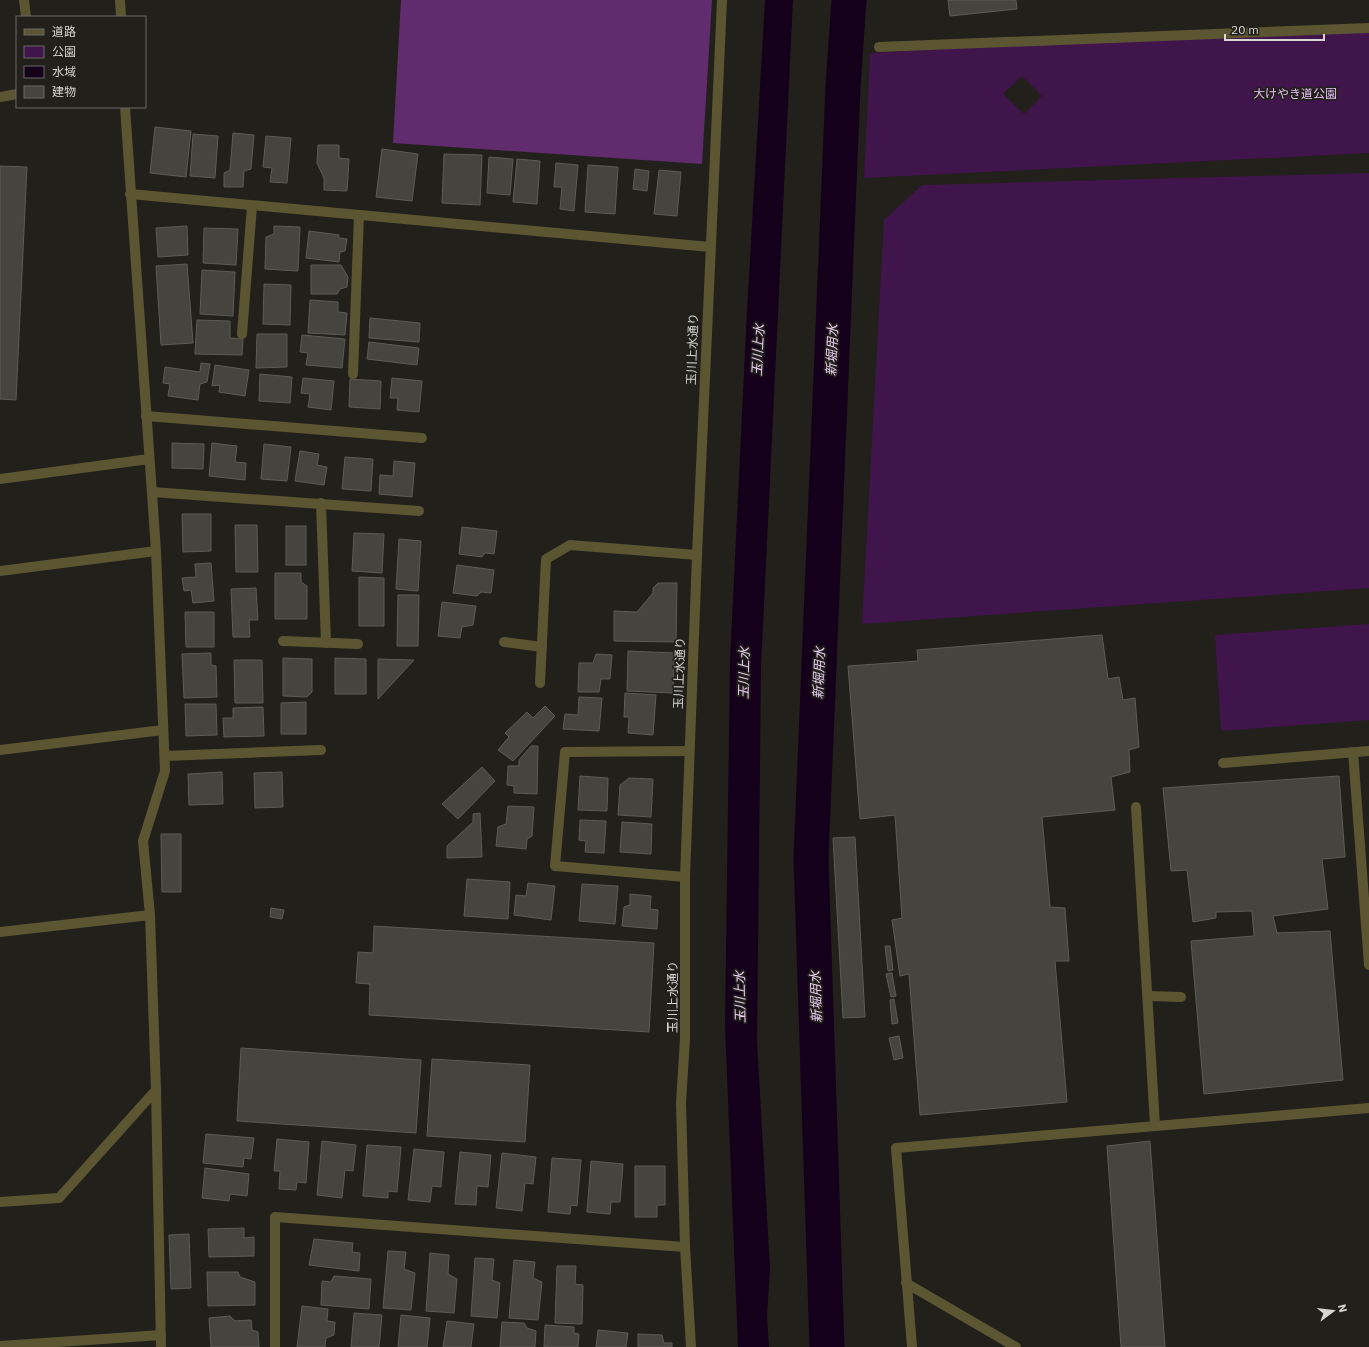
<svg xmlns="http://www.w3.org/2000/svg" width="1369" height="1347" font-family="'IBM Plex Sans','Noto Sans JP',sans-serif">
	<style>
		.green { fill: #40154b; fill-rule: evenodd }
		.forest { fill: #602c6d }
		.water { fill: #15001b }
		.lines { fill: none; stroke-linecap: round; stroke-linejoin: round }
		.canal { stroke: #15001b; stroke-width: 35 }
		.building { fill: #45443f; stroke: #5c5b55 }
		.lane { stroke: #5b5532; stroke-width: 10 }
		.street { stroke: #5b5532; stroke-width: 10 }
		.labels { text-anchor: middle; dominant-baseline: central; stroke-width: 3.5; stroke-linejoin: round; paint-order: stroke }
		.park-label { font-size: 12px; fill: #ebbef6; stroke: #21201b }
		.street-label { font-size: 12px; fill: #d7d6d3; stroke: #21201b }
		.water-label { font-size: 13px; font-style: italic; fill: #eccef3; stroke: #21201b }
	</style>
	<rect width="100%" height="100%" fill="#21201b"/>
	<g class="green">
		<path d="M1369,26V153L864,178L870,53ZM1022,76L1042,96L1024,114L1003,94Z"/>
		<polygon points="1369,173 1369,588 862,624 884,220 922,185"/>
		<polygon points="1369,624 1369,720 1221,731 1215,635"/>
	</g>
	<polygon class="forest" points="401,0 712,0 702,164 393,143"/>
	<polygon class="water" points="765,0 793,0 761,667 757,1041 770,1269 767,1316 769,1347 738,1347 725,1025 730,661 747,311"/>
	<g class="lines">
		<polyline class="canal" points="827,1347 811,858 843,87 849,0"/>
	</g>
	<g class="building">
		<polygon points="948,0 1016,0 1017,9 950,16"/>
		<polygon points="155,127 191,131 186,177 150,173"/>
		<polygon points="233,133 254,135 251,169 244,171 243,187 224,187 224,173 230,170"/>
		<polygon points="193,134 218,136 215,178 190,176"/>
		<polygon points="266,136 291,138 287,183 270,182 272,168 263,167"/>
		<polygon points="318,145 339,145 339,158 349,159 347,191 324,190 324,178 317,163"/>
		<polygon points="382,149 418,154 412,201 376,197"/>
		<polygon points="444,154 482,155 480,205 442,203"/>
		<polygon points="489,157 513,159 510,195 487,193"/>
		<polygon points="517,159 540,161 537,204 513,202"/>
		<polygon points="556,163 578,165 574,211 560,209 562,187 554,187"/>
		<polygon points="588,165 618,167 615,214 585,212"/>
		<polygon points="0,166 27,167 16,400 0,399"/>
		<polygon points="635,169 649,171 647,191 633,189"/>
		<polygon points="659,170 681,172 677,216 654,214"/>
		<polygon points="187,226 188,255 158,257 156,228"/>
		<polygon points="274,226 300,227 298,271 265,269 266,237 274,234"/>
		<polygon points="204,228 238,229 236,265 203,263"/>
		<polygon points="309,231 339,235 339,238 347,239 345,251 340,252 339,262 306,258"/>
		<polygon points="187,264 193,343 161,345 156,266"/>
		<polygon points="311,265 341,265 348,277 347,287 340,289 337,294 311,294"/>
		<polygon points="202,270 235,272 233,316 200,314"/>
		<polygon points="264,284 291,285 290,325 263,324"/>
		<polygon points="310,300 338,302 338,312 347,313 345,335 308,333"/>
		<polygon points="370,318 420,323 419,342 369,338"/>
		<polygon points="197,320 230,321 230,338 243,339 242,355 195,354"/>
		<polygon points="257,334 287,334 287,367 256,368"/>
		<polygon points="302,335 345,339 342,368 306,365 308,353 300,352"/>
		<polygon points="369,342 419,348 417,365 367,359"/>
		<polygon points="201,363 210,364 207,382 200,384 198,400 168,396 170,384 163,383 165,367 200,372"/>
		<polygon points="215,365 249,370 245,396 219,392 220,385 212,386"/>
		<polygon points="260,374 292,377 290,403 259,401"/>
		<polygon points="303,378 334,381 331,410 308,407 310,394 301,393"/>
		<polygon points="392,378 422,381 419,412 397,410 398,398 390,398"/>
		<polygon points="350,379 381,381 380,409 349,407"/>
		<polygon points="172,443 204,444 203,469 172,468"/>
		<polygon points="212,443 237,446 235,462 246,463 245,480 209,476"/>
		<polygon points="264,444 291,447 287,481 261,479"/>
		<polygon points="300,451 319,454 317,465 327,467 324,485 295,481"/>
		<polygon points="345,457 373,459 371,491 342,489"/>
		<polygon points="394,461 415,463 412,497 379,494 380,475 393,476"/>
		<polygon points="182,514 211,514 211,551 183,552"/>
		<polygon points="235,525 257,525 258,572 236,572"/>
		<rect x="286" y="526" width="20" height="39"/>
		<polygon points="462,527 497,531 494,554 485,553 482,557 459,554"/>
		<polygon points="354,533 384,534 382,573 352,571"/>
		<polygon points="399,539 421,541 418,591 396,589"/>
		<polygon points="211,563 214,601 193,603 191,590 184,591 182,578 196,577 195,564"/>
		<polygon points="457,565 494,570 491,593 481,592 477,596 453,593"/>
		<polygon points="275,573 301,573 301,582 307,586 307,619 275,619"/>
		<polygon points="359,577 384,578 384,626 359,626"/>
		<polygon points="658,583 677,583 676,642 614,641 614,611 637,612 653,593 653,588"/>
		<polygon points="256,588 258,620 249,620 250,637 233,637 231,589"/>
		<polygon points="398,595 419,595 418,646 397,646"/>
		<polygon points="442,602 476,606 473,625 462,627 460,638 438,636"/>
		<polygon points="185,612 214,612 214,647 186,647"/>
		<polygon points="1102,635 1108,679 1119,677 1123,700 1135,698 1139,747 1129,750 1130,772 1111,777 1115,810 1042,817 1050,907 1065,908 1069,961 1055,961 1067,1102 920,1115 909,974 900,976 892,920 902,918 895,815 860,819 848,666 918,661 917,650"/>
		<polygon points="628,651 674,653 673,693 627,691"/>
		<polygon points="211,653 211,665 216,666 217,697 184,698 182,654"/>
		<polygon points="596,654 612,655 610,679 601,679 599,692 578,692 579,663 593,663"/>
		<polygon points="283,658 312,659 312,692 307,697 283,696"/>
		<polygon points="335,658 366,659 366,694 335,694"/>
		<polygon points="378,659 414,660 378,699"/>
		<polygon points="234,660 262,660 263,703 235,703"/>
		<polygon points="625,693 656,695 653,735 628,733 629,717 624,717"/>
		<polygon points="579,697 602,698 599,731 563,729 565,714 578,715"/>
		<polygon points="306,702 306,734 281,734 281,703"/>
		<polygon points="185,704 216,704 217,735 186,736"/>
		<polygon points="545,706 555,716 513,761 498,750 509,737 505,733 527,712 533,718"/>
		<polygon points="263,707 264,736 224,737 223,718 233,718 233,708"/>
		<polygon points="531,746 538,746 537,794 514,793 514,786 507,785 508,766 519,766 519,760"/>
		<polygon points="482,767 495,781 458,819 442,804"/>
		<polygon points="222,772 223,804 189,805 188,774"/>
		<polygon points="282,772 283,807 255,808 254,773"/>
		<polygon points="580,776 608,778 607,811 578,810"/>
		<polygon points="1339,776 1345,857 1322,859 1328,909 1273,916 1277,933 1330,931 1343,1080 1204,1094 1191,941 1254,936 1252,911 1216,912 1216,918 1193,922 1187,870 1171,871 1163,788"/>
		<polygon points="629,778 653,779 651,817 618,815 620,785"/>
		<polygon points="508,806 534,807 532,836 527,839 526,849 496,846 498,827 506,824"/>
		<polygon points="480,813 482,857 447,858 447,846 473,822 473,814"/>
		<polygon points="580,820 606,821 604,853 585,852 586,841 579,840"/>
		<polygon points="622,822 652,824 651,854 620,852"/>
		<polygon points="161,834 181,834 181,892 162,892"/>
		<polygon points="855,837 865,1017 843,1018 833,838"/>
		<polygon points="467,879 510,882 508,919 464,916"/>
		<polygon points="528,883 555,886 551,920 514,915 516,895 526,896"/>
		<polygon points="582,884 618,886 615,924 579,921"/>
		<polygon points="630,894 651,896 650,909 658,910 657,929 622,926 624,907 630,905"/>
		<polygon points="271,908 284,910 282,919 270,917"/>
		<polygon points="374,926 654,943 649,1032 369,1015 370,984 356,983 358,952 373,953"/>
		<polygon points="885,946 890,946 893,970 888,971"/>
		<polygon points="892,973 896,996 891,997 886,974"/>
		<polygon points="894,999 898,1023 892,1024 890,1000"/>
		<polygon points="899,1036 903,1058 894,1060 889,1038"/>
		<polygon points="241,1048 421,1060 416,1133 237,1121"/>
		<polygon points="432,1059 530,1065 525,1142 427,1136"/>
		<polygon points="206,1134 254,1138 251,1159 244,1158 243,1167 203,1163"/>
		<polygon points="277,1139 309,1142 306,1183 297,1182 296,1190 279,1189 280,1171 274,1171"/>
		<polygon points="322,1141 356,1145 353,1171 345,1170 342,1198 317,1195"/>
		<polygon points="1150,1141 1165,1347 1121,1347 1107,1146"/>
		<polygon points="367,1145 401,1147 397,1192 388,1191 388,1198 363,1196"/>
		<polygon points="414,1149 444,1152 441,1187 432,1186 430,1202 408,1200"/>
		<polygon points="460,1152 491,1155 488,1187 477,1186 476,1205 455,1204"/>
		<polygon points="502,1153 536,1157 533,1184 525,1183 522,1211 496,1208"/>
		<polygon points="552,1158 581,1160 577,1206 571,1205 570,1214 548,1212"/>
		<polygon points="591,1161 623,1164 620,1202 611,1202 610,1214 587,1212"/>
		<polygon points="635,1166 665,1166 665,1205 657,1205 657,1217 635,1217"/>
		<polygon points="205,1168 249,1174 247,1196 230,1194 229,1201 202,1198"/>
		<polygon points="244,1228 244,1238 254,1237 254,1256 209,1257 208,1229"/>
		<polygon points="189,1234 191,1288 171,1289 169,1235"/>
		<polygon points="314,1239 353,1243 352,1252 360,1253 359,1271 309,1265"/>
		<polygon points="388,1251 406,1252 404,1269 415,1273 411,1310 383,1308"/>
		<polygon points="430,1253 449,1255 448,1274 457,1279 454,1313 426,1311"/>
		<polygon points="475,1258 494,1259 492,1280 500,1283 497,1318 471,1316"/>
		<polygon points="514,1260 535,1262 533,1278 542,1282 538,1320 509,1318"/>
		<polygon points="557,1266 576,1266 575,1284 583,1285 582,1324 555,1323"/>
		<polygon points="207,1272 238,1272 240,1277 255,1282 255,1305 208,1306"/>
		<polygon points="334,1276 371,1279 369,1309 321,1305 322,1281 331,1282"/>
		<polygon points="302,1306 328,1309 327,1321 335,1322 334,1335 326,1338 325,1347 297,1347"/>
		<polygon points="354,1313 382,1315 379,1347 351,1347"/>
		<polygon points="401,1315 430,1318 427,1347 398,1347"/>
		<polygon points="230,1316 235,1321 251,1320 252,1330 258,1332 259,1347 211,1347 209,1318"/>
		<polygon points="447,1321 474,1324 471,1347 443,1347"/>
		<polygon points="502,1322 524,1323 527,1328 536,1331 535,1347 500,1347"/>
		<polygon points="545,1325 574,1327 574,1333 579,1334 578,1347 544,1347"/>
		<polygon points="598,1330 628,1333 626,1347 596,1347"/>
		<polygon points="638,1334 662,1335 664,1343 672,1343 672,1347 638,1347"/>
	</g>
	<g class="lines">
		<g class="lane">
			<polyline points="24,0 26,17"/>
			<polyline points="0,97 17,94"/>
			<polyline points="242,334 252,206"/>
			<polyline points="353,374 359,215"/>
			<polyline points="146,416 422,438"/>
			<polyline points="152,492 419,511"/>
			<polyline points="321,503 326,643"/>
			<polyline points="283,641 358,644"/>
			<polyline points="504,642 542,647"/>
			<polyline points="540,683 546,559 570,545 697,555"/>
			<polyline points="1353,752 1369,965"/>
			<polyline points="165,756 321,750"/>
			<polyline points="1223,763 1369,751"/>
			<polyline points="1136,807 1155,1126"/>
			<polyline points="685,877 555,866 565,752 688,751"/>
			<polyline points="1148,996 1181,997"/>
			<polyline points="0,1202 59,1198 156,1090"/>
			<polyline points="906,1283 1016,1347"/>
			<polyline points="912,1347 896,1148 1369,1108"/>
		</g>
		<g class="street">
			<polyline points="120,0 121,17"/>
			<polyline points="879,47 1369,28"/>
			<polyline points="125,107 156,551 165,771 143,841 150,915 156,1090 161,1347"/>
			<polyline points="130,194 710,247"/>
			<polyline points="0,479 149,459"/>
			<polyline points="0,571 156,551"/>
			<polyline points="0,750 163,730"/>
			<polyline points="0,932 150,915"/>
			<polyline points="0,1346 161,1335"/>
			<polyline points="275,1347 275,1217 685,1247"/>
			<polyline points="691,1347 685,1247 681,1103 685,1038 685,877 697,555 722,0"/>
		</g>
	</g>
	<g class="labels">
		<g class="park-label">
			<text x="1295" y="93">大けやき道公園</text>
		</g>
		<g class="street-label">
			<text transform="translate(692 349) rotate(-88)">玉川上水通り</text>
			<text transform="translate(679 673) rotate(-88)">玉川上水通り</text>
			<text transform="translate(672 997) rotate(-90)">玉川上水通り</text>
		</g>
		<g class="water-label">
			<text transform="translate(758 350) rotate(-87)">玉川上水</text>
			<text transform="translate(832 350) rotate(-88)">新堀用水</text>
			<text transform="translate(744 673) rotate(-89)">玉川上水</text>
			<text transform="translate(819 673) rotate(-88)">新堀用水</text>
			<text transform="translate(740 997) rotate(-91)">玉川上水</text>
			<text transform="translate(816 997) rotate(-92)">新堀用水</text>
		</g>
	</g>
	<rect x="16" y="16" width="130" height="92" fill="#21201b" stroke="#6a6965"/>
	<rect x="24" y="29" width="20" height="6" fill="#5b5532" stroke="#6a6965"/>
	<text x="52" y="36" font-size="12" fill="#d7d6d3">道路</text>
	<rect x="24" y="46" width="20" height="12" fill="#40154b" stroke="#6a6965"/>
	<text x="52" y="56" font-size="12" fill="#d7d6d3">公園</text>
	<rect x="24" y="66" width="20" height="12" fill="#15001b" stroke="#6a6965"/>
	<text x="52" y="76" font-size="12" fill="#d7d6d3">水域</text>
	<rect x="24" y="86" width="20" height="12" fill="#45443f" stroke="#6a6965"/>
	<text x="52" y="96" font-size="12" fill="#d7d6d3">建物</text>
	<g transform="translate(1333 1311) rotate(75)" stroke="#21201b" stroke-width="3" paint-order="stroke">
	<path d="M0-3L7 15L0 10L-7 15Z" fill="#d7d6d3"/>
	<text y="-6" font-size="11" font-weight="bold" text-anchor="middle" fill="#d7d6d3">N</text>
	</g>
	<path d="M1225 34v6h99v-6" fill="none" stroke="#d7d6d3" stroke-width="2"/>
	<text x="1231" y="34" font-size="12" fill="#d7d6d3" stroke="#21201b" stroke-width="3" paint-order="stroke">20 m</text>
</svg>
